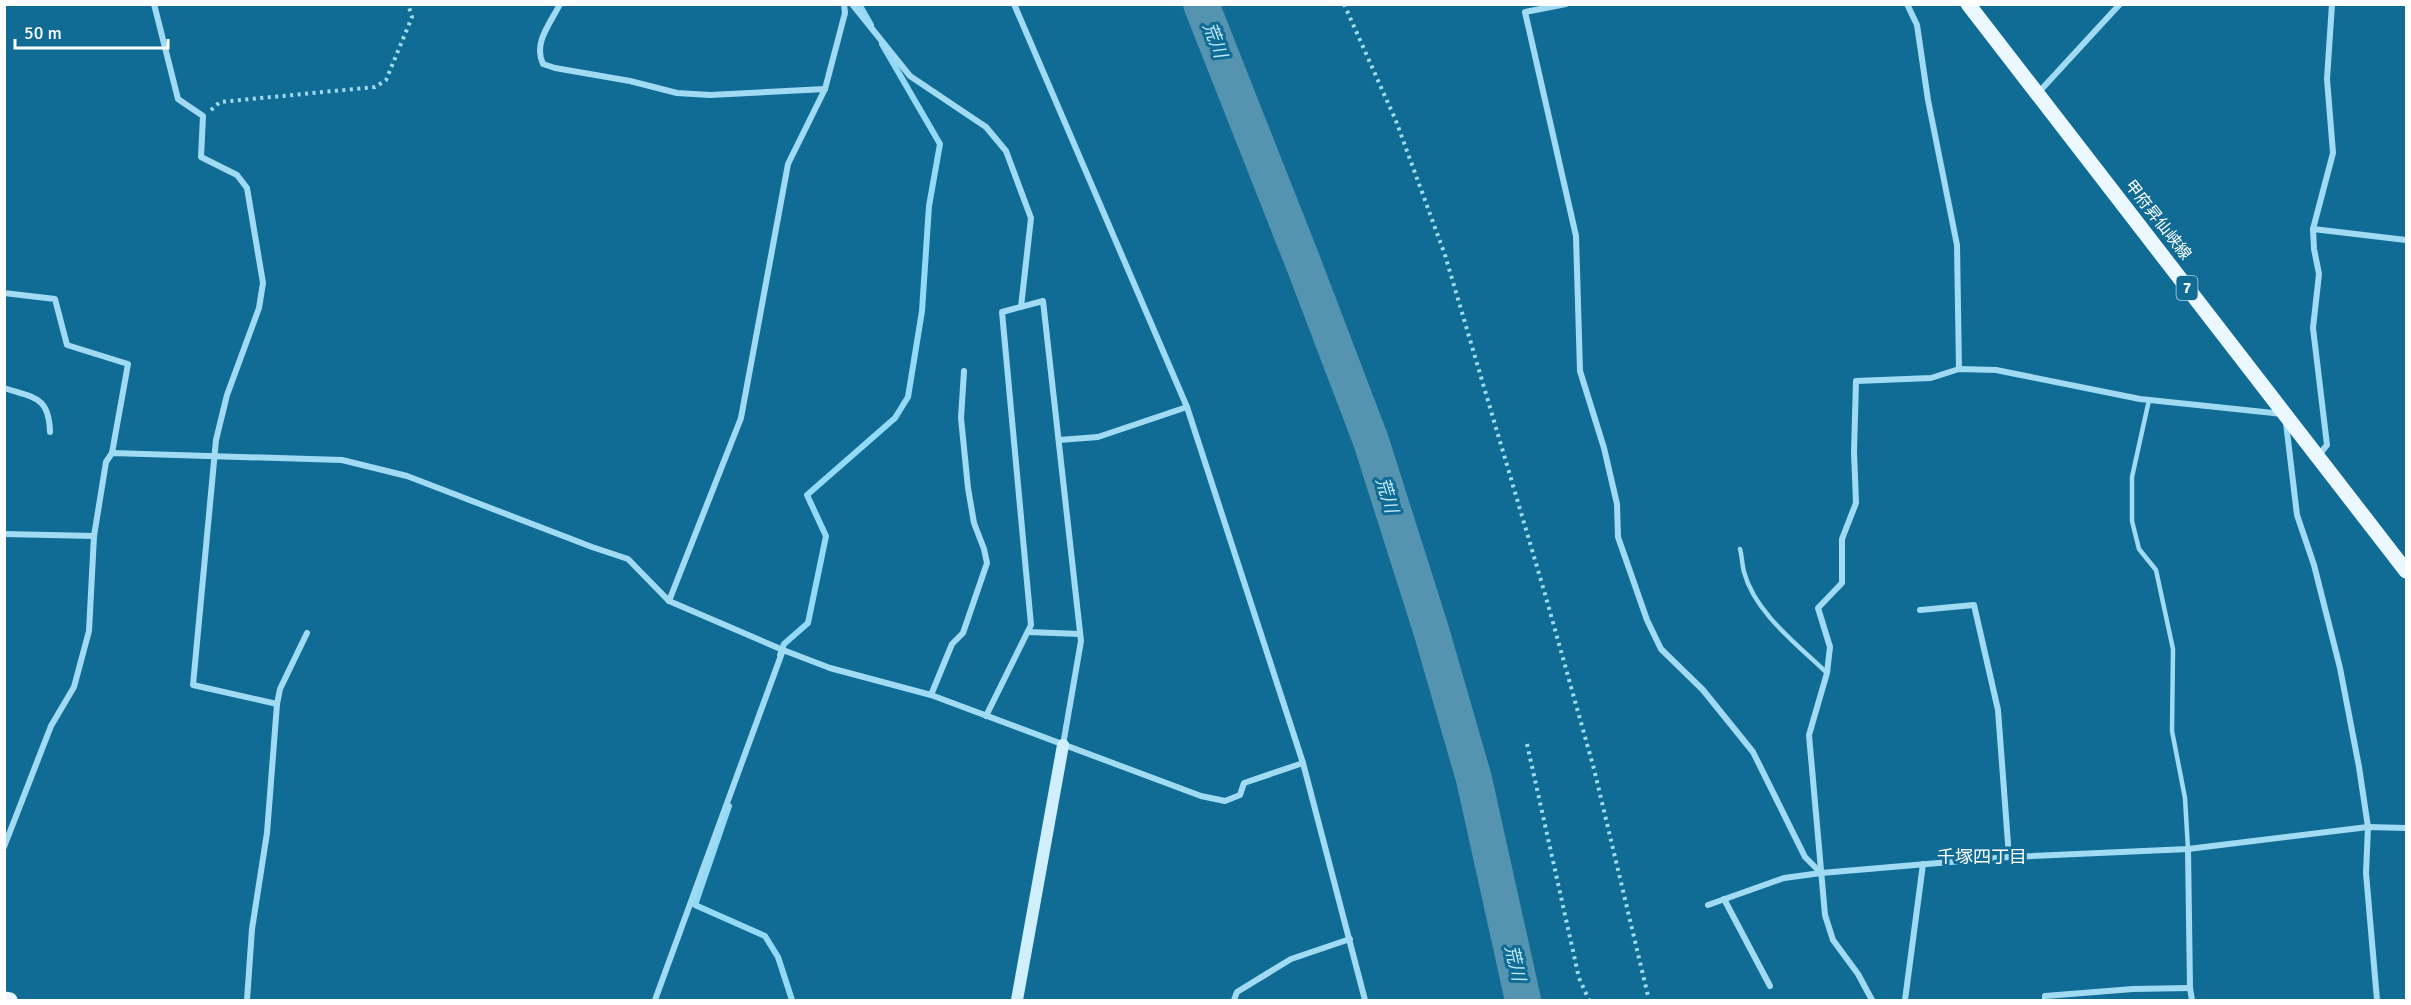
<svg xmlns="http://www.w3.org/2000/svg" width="2411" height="1005" font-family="Signika,'Noto Sans JP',sans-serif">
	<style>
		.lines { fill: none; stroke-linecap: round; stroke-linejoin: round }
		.stream { stroke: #92daf6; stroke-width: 6 }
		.river { stroke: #5594b0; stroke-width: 36 }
		.path { stroke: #a0dbf3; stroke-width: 4; stroke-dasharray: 3 4.5; stroke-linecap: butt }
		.lane { stroke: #a0dbf3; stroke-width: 4.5 }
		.street { stroke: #a0dbf3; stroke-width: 6 }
		.secondary { stroke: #cfeffd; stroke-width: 12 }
		.primary { stroke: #ecf8ff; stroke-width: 15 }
		.labels { text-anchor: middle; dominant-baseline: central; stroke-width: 6; stroke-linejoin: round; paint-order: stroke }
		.shield { fill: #116c95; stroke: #b8d3df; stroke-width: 1.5 }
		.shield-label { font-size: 15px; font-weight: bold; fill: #fff }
		.street-label { font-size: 16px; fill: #fff; stroke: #116c95 }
		.water-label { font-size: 18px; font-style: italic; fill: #c1ebfb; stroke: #116c95 }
		.neighbourhood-label { font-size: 18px; fill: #fff; stroke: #116c95 }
	</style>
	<rect width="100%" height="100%" fill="#116c95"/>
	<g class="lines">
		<g class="stream">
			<polyline points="859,4 871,25"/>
			<polyline points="780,655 784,644 808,623 826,536 807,495 895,418 908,397 922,311 929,206 940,144 882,44"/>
			<polyline points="729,806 695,905 765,936 778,957 792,1000"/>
		</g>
		<polyline class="river" points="1201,4 1304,265 1371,441 1431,630 1474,779 1523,1000"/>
		<g class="path">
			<polyline points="1344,4 1396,121 1445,255 1545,594 1594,769 1649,1000"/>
			<polyline points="211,110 220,102 375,87 386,80 412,17 408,4"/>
			<polyline points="1527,744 1579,978 1589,1000"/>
		</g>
		<g class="lane">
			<polyline points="2149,400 2132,477 2132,521 2139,549 2156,570 2173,649 2172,731 2185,798 2188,849"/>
			<path d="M1740,549C1742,556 1742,564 1744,572C1755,613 1798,645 1827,673"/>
		</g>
		<g class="street">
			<polyline points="154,4 178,99 203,116 201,157 237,175 247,188 263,283 259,308 227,395 216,440 193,685 277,704"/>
			<path d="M560,4C550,24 533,43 543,64L555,68L630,81L677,93L710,95L825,89"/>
			<polyline points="852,4 910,76 986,127 1006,151 1031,218 1021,307"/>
			<polyline points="1014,4 1187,407 1303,763 1365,1000"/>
			<polyline points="1566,4 1525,12 1576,236 1580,371 1604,448 1617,504 1618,537 1647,620 1661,649 1703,690 1753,752 1805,857 1821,873"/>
			<polyline points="1907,4 1917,25 1928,100 1957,245 1959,369"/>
			<polyline points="2038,93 2120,4"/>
			<polyline points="2313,229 2406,240"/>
			<polyline points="4,293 55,299 67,345 128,364 112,453"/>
			<path d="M4,388C34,398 49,396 50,432"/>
			<polyline points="2286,423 2297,515 2314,565 2340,668 2359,767 2368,827 2366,873 2377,1000"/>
			<polyline points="1059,440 1098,437 1187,407"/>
			<polyline points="2318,456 2327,445 2313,328 2319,274 2314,249 2313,229 2333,153 2327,79 2332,4"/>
			<polyline points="4,534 94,536"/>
			<polyline points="669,601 741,418 788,164 825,89 845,13 844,4"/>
			<polyline points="1920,610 1974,605 1998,710 2009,857"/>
			<polyline points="1028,632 1080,634"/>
			<polyline points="931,695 952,644 963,633 987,563 984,549 974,523 968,488 961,418 964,371"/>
			<polyline points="986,716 1031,625 1002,312 1043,301 1081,641 1063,745"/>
			<polyline points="4,847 51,726 74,687 89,631 94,536 106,462 112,453 342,460 407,476 592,547 628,559 669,601 783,650 830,668 931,695 1201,796 1225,801 1240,795 1244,783 1303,763"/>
			<polyline points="2188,849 2190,988 2192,1000"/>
			<polyline points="1724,899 1770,986"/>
			<polyline points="1708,905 1784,878 1821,873 2009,857 2188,849 2368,827 2406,828"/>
			<polyline points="247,1000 252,929 267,833 277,704 280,689 307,633"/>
			<polyline points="655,1000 783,650"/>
			<polyline points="1234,1000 1237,992 1291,959 1350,939"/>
			<polyline points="1872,1000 1858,974 1833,940 1825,915 1809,735 1827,673 1830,647 1818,608 1842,583 1842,539 1856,503 1854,452 1856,381 1931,378 1959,369 1996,370 2140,399 2283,414"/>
			<polyline points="1905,1000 1923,864"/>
			<polyline points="2045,1000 2045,996 2133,989 2190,988"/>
		</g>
		<polyline class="secondary" points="1017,1000 1063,745"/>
		<g class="primary">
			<polyline points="1968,4 2406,571"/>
			<polyline points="4,999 10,1000"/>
		</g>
	</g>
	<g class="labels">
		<rect class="shield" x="2176.5" y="276" width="21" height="24" rx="4.5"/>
		<g class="shield-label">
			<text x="2187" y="288">7</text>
		</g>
		<g class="street-label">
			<text transform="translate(2158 220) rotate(52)">甲府昇仙峡線</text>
		</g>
		<g class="water-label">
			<text transform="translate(1215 40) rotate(69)">荒川</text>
			<text transform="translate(1387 495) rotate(73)">荒川</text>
			<text transform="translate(1515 963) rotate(77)">荒川</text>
		</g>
		<g class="neighbourhood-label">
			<text x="1982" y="857">千塚四丁目</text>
		</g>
	</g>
	<rect width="2411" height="1005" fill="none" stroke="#ffffff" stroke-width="12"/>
	<path d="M15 39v9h153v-9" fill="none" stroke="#ffffff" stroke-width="3"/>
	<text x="24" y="39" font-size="18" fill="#ffffff" stroke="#116c95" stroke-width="4.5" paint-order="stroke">50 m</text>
</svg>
